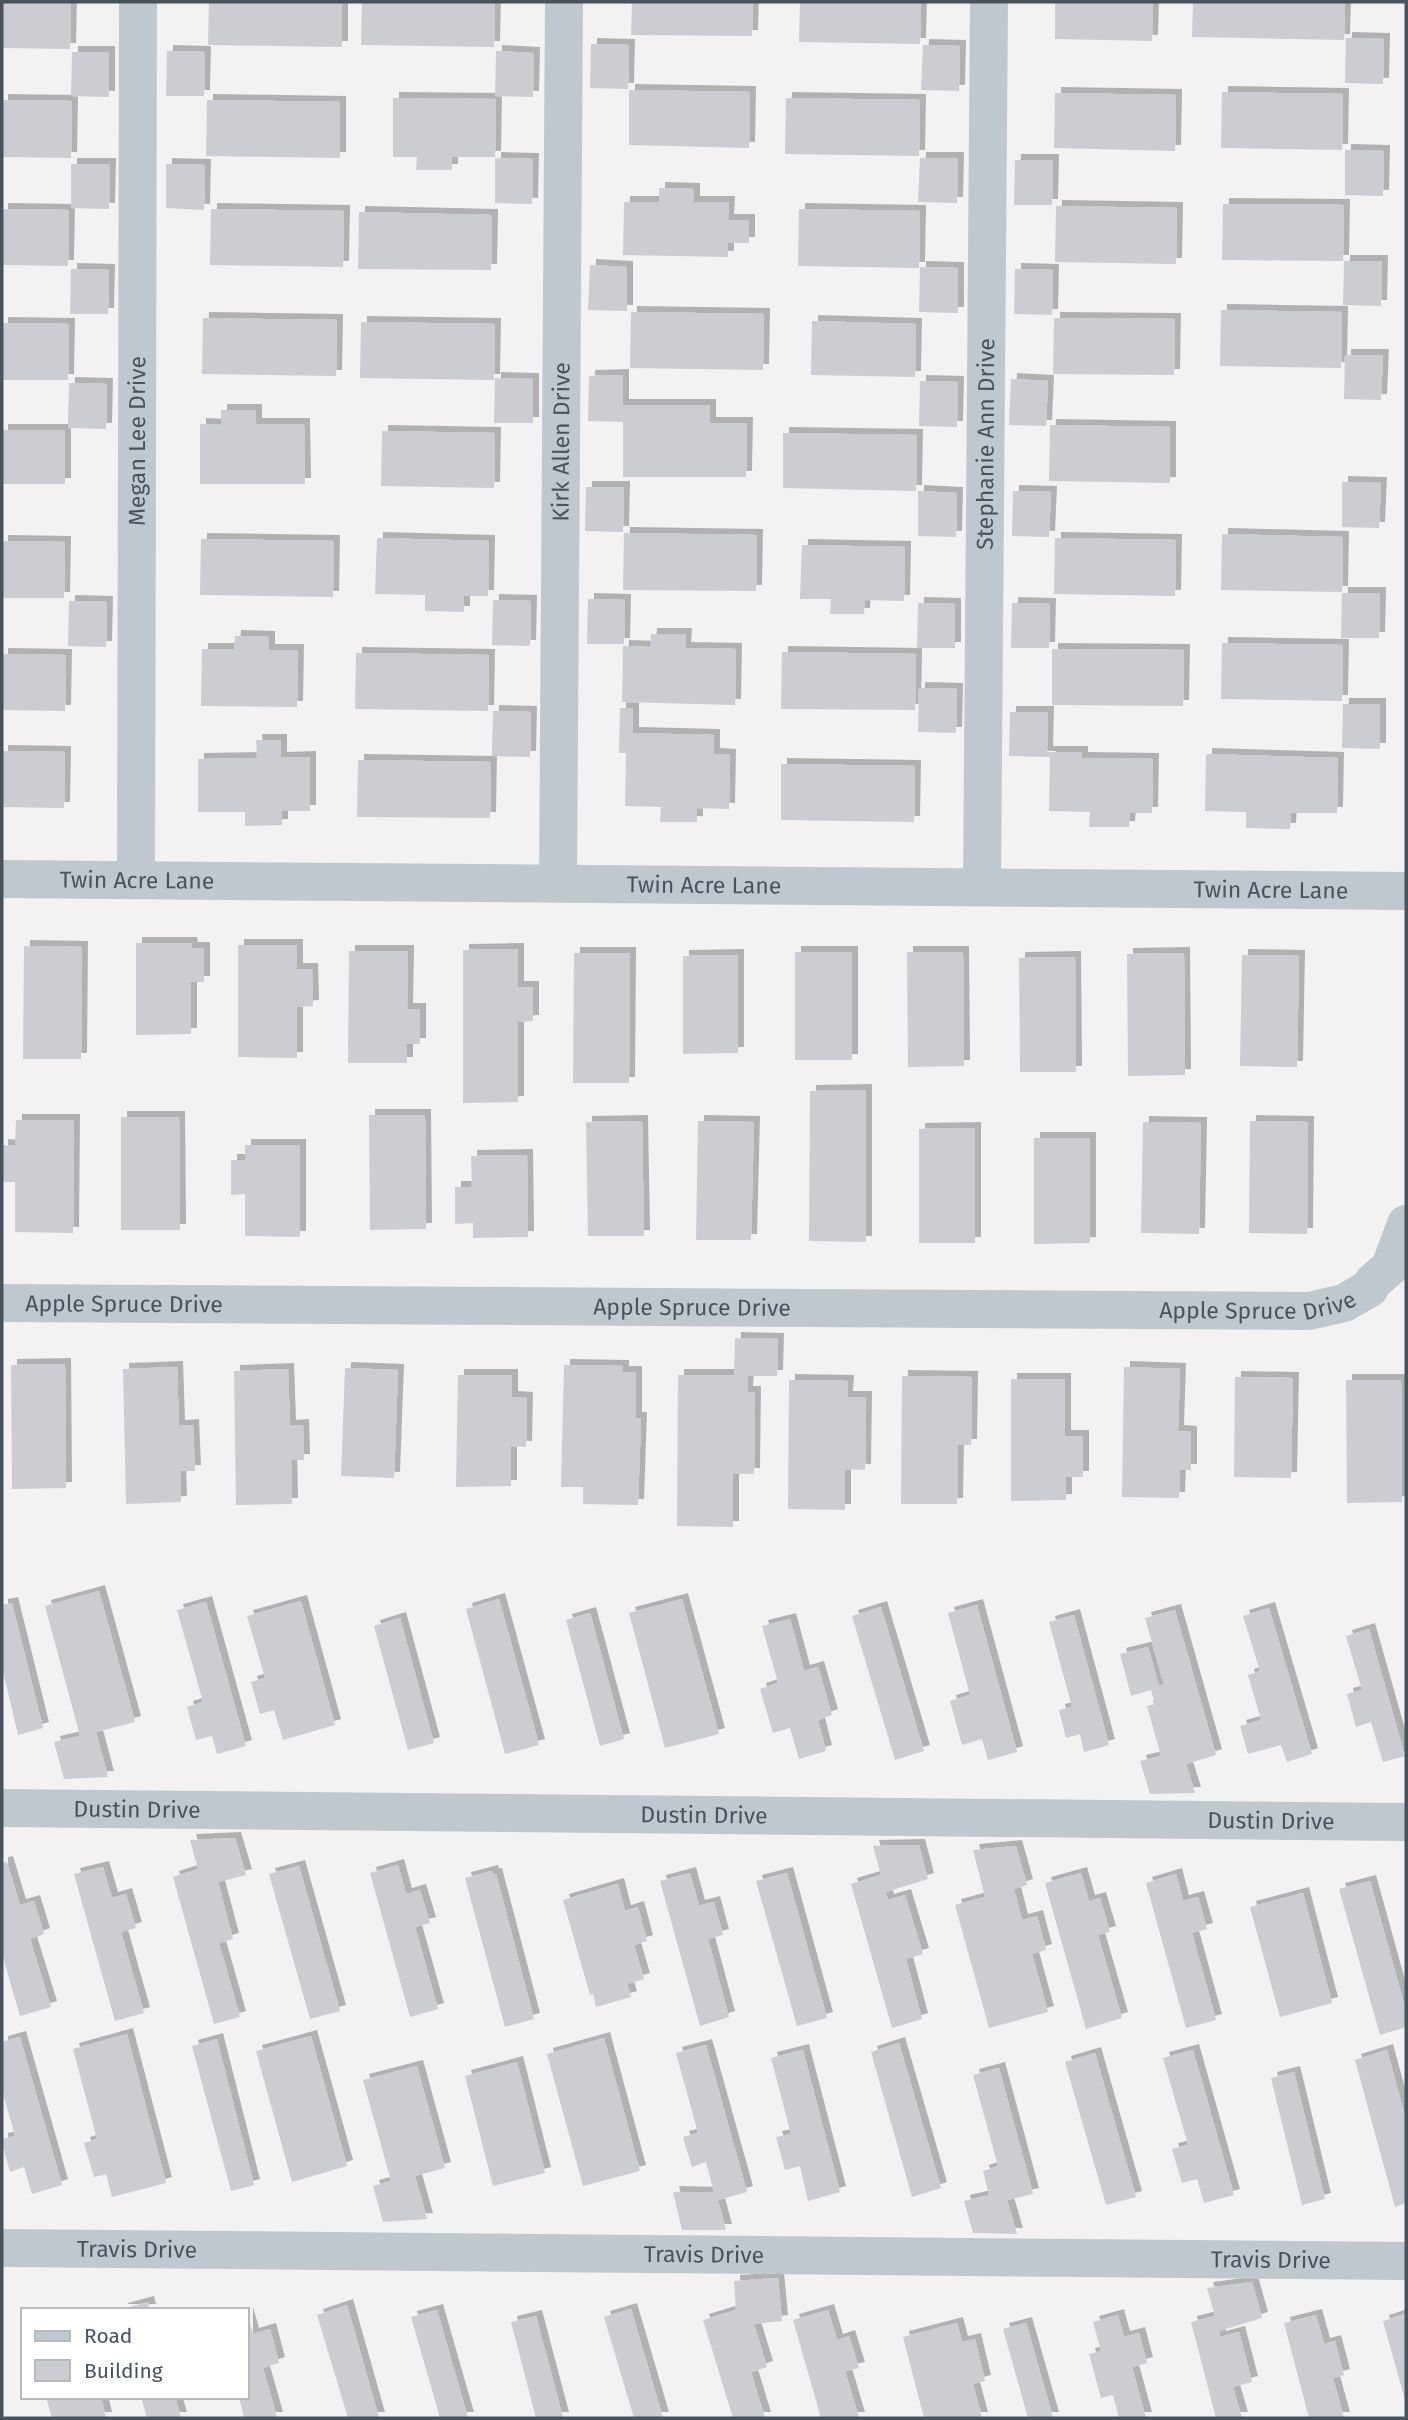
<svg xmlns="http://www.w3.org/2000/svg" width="1408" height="2420" font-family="'Fira Sans',sans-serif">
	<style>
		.building { fill: #cbcdd3; filter: url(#shadow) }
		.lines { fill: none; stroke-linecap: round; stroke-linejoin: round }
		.minor { stroke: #bfc8cf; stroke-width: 38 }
		.labels { text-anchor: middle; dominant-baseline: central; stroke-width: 6; stroke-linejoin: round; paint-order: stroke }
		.street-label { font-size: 23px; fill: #49535e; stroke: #fff }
	</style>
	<defs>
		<filter id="shadow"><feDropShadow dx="6" dy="-6" stdDeviation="0" flood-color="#0004"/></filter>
	</defs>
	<rect width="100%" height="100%" fill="#f3f1f1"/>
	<g class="building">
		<polygon points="2,2 71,2 70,49 2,48"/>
		<polygon points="209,2 342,2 342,47 208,45"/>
		<polygon points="362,2 495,2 494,47 361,45"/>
		<polygon points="632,2 753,2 752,36 631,35"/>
		<polygon points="800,2 921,2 920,44 799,42"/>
		<polygon points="1055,2 1153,2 1152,41 1055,39"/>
		<polygon points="1193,2 1345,2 1344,40 1192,37"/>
		<polygon points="1346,38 1384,39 1383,84 1345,83"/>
		<polygon points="591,44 629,45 628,89 590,88"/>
		<polygon points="923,45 960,46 959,91 921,90"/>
		<polygon points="167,51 205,52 204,96 166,96"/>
		<polygon points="496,51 534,53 533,97 495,96"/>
		<polygon points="72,52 109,52 109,97 71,96"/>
		<polygon points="629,90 750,92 749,148 629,145"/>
		<polygon points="1222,92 1343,94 1342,150 1221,148"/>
		<polygon points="1055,93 1176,95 1175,151 1054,148"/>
		<polygon points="393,98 496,99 495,157 452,157 452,170 416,170 417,157 393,157"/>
		<polygon points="786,98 920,100 919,156 785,154"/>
		<polygon points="2,100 72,101 71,158 2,157"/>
		<polygon points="207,100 340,102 340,158 206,156"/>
		<polygon points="1345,150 1384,151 1383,196 1345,195"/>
		<polygon points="495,158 533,159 532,204 495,203"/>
		<polygon points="920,158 958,158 957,203 918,202"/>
		<polygon points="1015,160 1053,160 1052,205 1014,205"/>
		<polygon points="71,164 110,164 109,209 71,208"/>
		<polygon points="166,164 205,165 204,210 166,208"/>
		<polygon points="659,188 694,189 694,202 729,202 728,220 749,220 749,243 728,243 728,257 623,255 624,202 659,202"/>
		<polygon points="1223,204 1344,205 1343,261 1222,260"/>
		<polygon points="1056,206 1177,208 1176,264 1055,262"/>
		<polygon points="2,209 69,210 68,266 2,265"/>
		<polygon points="211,209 344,211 343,267 210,265"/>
		<polygon points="799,209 920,211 919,268 798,266"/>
		<polygon points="359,212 492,215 491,270 358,269"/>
		<polygon points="1344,261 1382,261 1381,306 1343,305"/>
		<polygon points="590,265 627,267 627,311 588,310"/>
		<polygon points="920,267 958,268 958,313 919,312"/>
		<polygon points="71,269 109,270 108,314 70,314"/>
		<polygon points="1015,269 1053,270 1052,315 1014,314"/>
		<polygon points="1221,310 1342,312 1341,368 1220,366"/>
		<polygon points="631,312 764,314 763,370 630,368"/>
		<polygon points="203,318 337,320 336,376 202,374"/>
		<polygon points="1054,318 1175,319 1174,375 1053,374"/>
		<polygon points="812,321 916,324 915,377 811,375"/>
		<polygon points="361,322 495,324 494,380 360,378"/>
		<polygon points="2,323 69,324 68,380 2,380"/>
		<polygon points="1345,355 1383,355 1381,400 1344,399"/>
		<polygon points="623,375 623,405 710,405 710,423 747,423 746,477 623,477 623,422 588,421 589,376"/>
		<polygon points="495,378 533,379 533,423 494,423"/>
		<polygon points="1011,379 1048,381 1046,426 1009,425"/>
		<polygon points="920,381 958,382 957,427 919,426"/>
		<polygon points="69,383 107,384 106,429 68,428"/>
		<polygon points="221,410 256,410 256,424 304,424 305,484 200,484 200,424 221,425"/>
		<polygon points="1050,425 1170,427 1170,483 1049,481"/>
		<rect x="2" y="430" width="63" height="54"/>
		<polygon points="382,431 495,433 494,488 381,486"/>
		<polygon points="783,433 917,435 916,491 783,488"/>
		<polygon points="1342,482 1381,483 1379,528 1342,527"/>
		<polygon points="586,487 624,487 623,532 585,531"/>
		<polygon points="918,491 957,493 956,537 918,536"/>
		<polygon points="1013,491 1051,492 1049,537 1012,536"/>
		<polygon points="624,533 757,535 756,591 623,590"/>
		<polygon points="1222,534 1343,537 1342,592 1221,590"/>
		<polygon points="377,538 489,541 488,596 464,596 464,612 425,611 425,595 375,594"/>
		<polygon points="1055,538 1176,540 1175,596 1054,594"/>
		<polygon points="201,539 334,541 333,597 200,595"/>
		<polygon points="2,541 65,542 64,598 2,598"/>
		<polygon points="802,545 905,547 904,601 865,600 864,614 830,614 831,599 800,599"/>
		<polygon points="1342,593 1380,593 1379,638 1341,638"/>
		<polygon points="588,599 625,600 624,644 587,644"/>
		<polygon points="493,600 531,601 530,646 492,645"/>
		<polygon points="69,601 107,602 106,647 68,646"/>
		<polygon points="918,603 955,604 955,648 917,648"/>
		<polygon points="1012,603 1050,604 1049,648 1011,648"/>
		<polygon points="651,634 686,634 685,648 736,649 735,705 622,702 623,646 650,647"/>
		<polygon points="235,636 269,637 269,650 298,650 297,707 201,706 202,649 234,649"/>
		<polygon points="1222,643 1343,645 1342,701 1221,699"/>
		<polygon points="1052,649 1184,650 1183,706 1052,705"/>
		<polygon points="782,652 916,654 915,710 781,709"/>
		<polygon points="356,653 489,655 488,711 355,709"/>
		<polygon points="2,654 66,655 65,711 2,710"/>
		<polygon points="919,688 957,689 956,733 918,732"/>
		<polygon points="1343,704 1380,704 1380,749 1342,748"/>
		<polygon points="620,708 633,708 633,733 714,735 714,754 730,755 729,809 697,808 697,822 660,822 661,807 625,806 626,753 619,753"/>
		<polygon points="493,711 531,712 530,757 492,756"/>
		<polygon points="1010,712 1048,712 1047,752 1082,752 1082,758 1153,759 1152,813 1130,813 1129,827 1089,827 1090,812 1049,811 1050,757 1009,756"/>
		<polygon points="256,740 281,740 281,758 310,757 310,811 282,811 282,825 245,826 245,812 198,812 198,759 257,758"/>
		<polygon points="2,751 65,752 64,808 2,807"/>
		<polygon points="1206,754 1338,758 1337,813 1291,813 1290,829 1246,828 1246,812 1205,811"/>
		<polygon points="358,760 491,762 490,818 357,817"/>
		<polygon points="781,764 915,766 914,822 781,820"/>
		<polygon points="136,943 191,943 192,948 204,948 204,982 191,982 191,1034 136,1035"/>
		<polygon points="238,945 297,945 297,969 312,969 313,1006 297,1007 297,1058 238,1057"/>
		<polygon points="24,946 82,947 81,1059 23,1059"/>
		<polygon points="518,949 518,987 533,987 533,1021 518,1022 518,1102 463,1103 463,950"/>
		<polygon points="349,951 408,951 407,1009 420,1009 420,1044 407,1044 407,1063 348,1063"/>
		<rect x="795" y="952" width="57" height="108"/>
		<polygon points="907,952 963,952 964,1066 908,1067"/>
		<polygon points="574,953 630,953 629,1083 573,1083"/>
		<polygon points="1184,953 1185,1075 1128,1076 1127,954"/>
		<polygon points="738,955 738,1053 683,1054 683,956"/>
		<polygon points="1242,955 1299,956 1297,1067 1240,1066"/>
		<polygon points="1075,957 1076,1072 1020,1072 1019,958"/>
		<polygon points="866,1090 866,1242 809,1241 810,1091"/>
		<polygon points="369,1115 425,1115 426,1229 370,1230"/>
		<polygon points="121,1117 179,1117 180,1230 121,1230"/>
		<polygon points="16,1120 74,1120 73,1233 15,1232 15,1182 2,1182 2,1145 15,1146"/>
		<polygon points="642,1121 644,1236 588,1236 586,1122"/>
		<polygon points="698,1121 754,1122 751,1240 696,1240"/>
		<polygon points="1250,1121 1308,1122 1307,1234 1249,1233"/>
		<polygon points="1143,1122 1201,1123 1199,1234 1141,1233"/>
		<polygon points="975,1128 975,1243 919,1243 919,1129"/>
		<polygon points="1034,1138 1090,1138 1090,1243 1034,1244"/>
		<polygon points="245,1145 300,1145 300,1237 245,1236 245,1194 231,1195 231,1160 245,1160"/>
		<polygon points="527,1155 528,1237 473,1238 473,1223 455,1224 455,1187 472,1187 471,1156"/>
		<polygon points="735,1338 778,1339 777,1376 748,1376 747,1392 755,1392 754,1474 733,1474 733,1527 677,1526 678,1375 734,1375"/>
		<polygon points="65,1364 66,1488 12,1489 11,1365"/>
		<polygon points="564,1365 623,1366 623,1372 636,1372 636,1418 641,1418 638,1505 583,1504 583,1487 561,1487"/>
		<polygon points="177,1367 179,1426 193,1425 195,1471 180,1471 181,1502 126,1504 123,1369"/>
		<polygon points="1124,1367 1180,1369 1178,1431 1191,1432 1191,1470 1180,1470 1179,1498 1122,1497"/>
		<polygon points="345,1368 398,1370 394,1478 341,1476"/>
		<polygon points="288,1369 290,1426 303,1425 304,1460 291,1460 292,1504 236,1505 234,1371"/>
		<polygon points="458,1375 512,1375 512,1397 527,1398 526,1447 511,1446 511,1486 456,1487"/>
		<polygon points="902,1376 972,1377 971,1445 958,1445 957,1504 901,1504"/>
		<polygon points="1235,1377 1293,1378 1291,1478 1234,1477"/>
		<polygon points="1011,1379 1065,1379 1065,1436 1083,1436 1083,1477 1066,1477 1066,1500 1011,1501"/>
		<polygon points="789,1380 848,1381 847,1397 866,1397 865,1470 845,1469 845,1510 788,1509"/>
		<polygon points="1346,1380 1401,1380 1402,1502 1347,1503"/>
		<polygon points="99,1591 135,1722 96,1732 108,1777 64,1779 54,1742 80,1736 45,1606"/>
		<polygon points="499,1599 539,1745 505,1754 466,1609"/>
		<polygon points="682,1599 719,1734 665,1748 629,1613"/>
		<polygon points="301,1601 335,1725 283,1740 274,1710 260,1714 251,1682 265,1678 247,1616"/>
		<polygon points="206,1602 246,1746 217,1754 212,1736 196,1740 187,1707 203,1702 177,1610"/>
		<polygon points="12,1603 43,1728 18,1735 2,1667 2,1605"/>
		<polygon points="977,1605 1017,1752 988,1760 982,1739 962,1745 950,1701 970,1695 948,1613"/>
		<polygon points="881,1607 924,1751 895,1760 852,1616"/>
		<polygon points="1269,1608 1312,1754 1287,1762 1281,1745 1248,1754 1240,1726 1261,1720 1248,1675 1260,1671 1243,1616"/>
		<polygon points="1175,1610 1216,1755 1186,1764 1195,1793 1150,1794 1140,1761 1161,1756 1147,1706 1155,1704 1151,1690 1131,1696 1120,1654 1148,1647 1159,1686 1164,1685 1145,1618"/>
		<polygon points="590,1613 624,1739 600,1746 566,1620"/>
		<polygon points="1074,1615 1109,1745 1084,1752 1080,1734 1066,1738 1059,1710 1072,1707 1049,1622"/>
		<polygon points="400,1618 434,1743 408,1750 374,1626"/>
		<polygon points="790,1619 804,1671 818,1667 832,1715 818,1720 826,1751 799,1759 790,1728 773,1733 760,1689 778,1683 762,1626"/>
		<polygon points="1369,1629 1405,1756 1383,1762 1371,1722 1356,1727 1347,1694 1362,1690 1346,1636"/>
		<polygon points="235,1838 246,1875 218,1882 233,1939 219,1943 240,2017 214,2024 173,1877 198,1869 190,1840"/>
		<polygon points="919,1845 928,1879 886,1892 888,1900 905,1895 923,1954 906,1959 922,2019 892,2028 851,1884 881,1875 873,1846"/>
		<polygon points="1016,1846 1027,1885 1014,1889 1022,1920 1037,1916 1046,1950 1032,1954 1048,2012 989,2028 955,1905 985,1897 973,1850"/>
		<polygon points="7,1862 20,1905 34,1901 44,1934 30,1939 51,2007 20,2016 2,1954 2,1863"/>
		<polygon points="398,1865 406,1894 420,1890 430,1923 415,1927 438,2009 410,2017 370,1873"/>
		<polygon points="299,1866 340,2011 310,2019 269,1874"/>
		<polygon points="103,1867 112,1898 126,1894 136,1928 121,1932 144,2013 115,2021 74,1874"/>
		<polygon points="492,1871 493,1874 496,1874 534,2019 505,2027 465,1878"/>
		<polygon points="690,1873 699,1906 714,1902 723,1935 708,1939 729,2017 700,2026 660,1881"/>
		<polygon points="787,1873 827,2018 797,2026 756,1881"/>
		<polygon points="1081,1873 1089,1901 1100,1898 1110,1932 1098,1935 1122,2018 1086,2029 1045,1883"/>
		<polygon points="1176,1874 1183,1901 1198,1897 1207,1929 1192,1933 1216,2020 1186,2028 1146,1883"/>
		<polygon points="1370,1881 1406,2011 1406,2027 1380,2035 1339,1889"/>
		<polygon points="618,1884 625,1911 638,1907 647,1941 634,1945 644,1979 627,1984 631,1997 596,2007 593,1994 590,1995 563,1900"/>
		<polygon points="1303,1893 1332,2003 1280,2017 1250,1907"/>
		<polygon points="127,2034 166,2183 112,2197 106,2174 94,2177 84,2143 97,2139 73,2049"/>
		<polygon points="311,2036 347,2166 292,2182 256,2051"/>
		<polygon points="20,2037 62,2185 32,2194 24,2167 10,2172 2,2143 2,2139 15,2136 2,2090 2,2042"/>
		<polygon points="604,2038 640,2171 583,2186 547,2054"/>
		<polygon points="217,2039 254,2185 231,2191 192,2046"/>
		<polygon points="899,2043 941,2188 912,2197 871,2052"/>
		<polygon points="706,2045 747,2192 718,2200 726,2230 682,2230 673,2192 714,2193 706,2162 692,2167 683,2137 698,2133 676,2053"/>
		<polygon points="803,2050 840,2192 808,2201 800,2166 785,2170 776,2137 791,2134 771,2058"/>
		<polygon points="1193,2050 1234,2195 1204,2203 1197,2179 1182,2183 1172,2149 1188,2145 1163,2058"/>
		<polygon points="1387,2050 1406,2120 1406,2203 1395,2207 1355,2060"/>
		<polygon points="1095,2053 1136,2197 1106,2205 1065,2062"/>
		<polygon points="517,2062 545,2173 493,2186 465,2076"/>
		<polygon points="417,2066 445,2168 415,2176 427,2219 383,2222 373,2186 391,2181 363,2080"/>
		<polygon points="999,2068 1033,2194 1007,2200 1017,2234 973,2233 964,2201 989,2195 983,2171 998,2166 973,2075"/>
		<polygon points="1294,2072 1325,2199 1302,2205 1271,2078"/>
		<polygon points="778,2278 782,2321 754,2324 767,2367 751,2372 765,2418 733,2418 703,2320 736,2310 734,2281"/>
		<polygon points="1252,2282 1262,2318 1219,2331 1220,2337 1239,2332 1252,2382 1233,2387 1242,2418 1216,2418 1191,2322 1215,2316 1207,2288"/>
		<polygon points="148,2302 150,2310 122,2310 122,2309"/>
		<polygon points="347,2305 379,2418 348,2418 317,2315"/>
		<polygon points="631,2309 663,2418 634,2418 604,2317"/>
		<polygon points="437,2310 468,2418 440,2418 411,2317"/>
		<polygon points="828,2310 837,2340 849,2336 859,2368 845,2371 859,2418 821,2418 793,2320"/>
		<polygon points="247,2313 253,2334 270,2329 279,2363 263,2368 277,2418 244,2418 239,2397 247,2397"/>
		<polygon points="1405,2314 1406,2317 1405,2400 1383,2321"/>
		<polygon points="1118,2315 1124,2337 1139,2333 1147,2363 1132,2367 1146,2418 1119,2418 1113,2395 1101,2398 1089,2354 1101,2351 1093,2322"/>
		<polygon points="1316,2315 1324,2344 1335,2341 1344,2375 1333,2378 1344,2418 1309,2418 1284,2323"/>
		<polygon points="536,2316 563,2418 536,2418 511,2322"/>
		<polygon points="957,2323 962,2342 975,2339 985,2381 973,2384 982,2418 924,2418 903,2337"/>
		<polygon points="1026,2323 1053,2418 1028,2418 1003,2329"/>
		<polygon points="46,2397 101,2397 106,2418 52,2418"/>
		<polygon points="141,2397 175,2397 181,2418 147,2418"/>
	</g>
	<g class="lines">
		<g class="minor">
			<path id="s1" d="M2,879L1406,891"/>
			<path id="s2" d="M136,880L138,2"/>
			<path id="s3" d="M558,883L564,2"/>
			<path id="s4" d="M982,887L989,2"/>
			<path id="s5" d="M2,1303L1309,1311L1344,1303L1370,1288L1373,1282L1390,1267L1406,1224"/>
			<path id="s6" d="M2,1808L1406,1822"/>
			<path id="s7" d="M2,2248L1406,2261"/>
		</g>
	</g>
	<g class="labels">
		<g class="street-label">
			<text stroke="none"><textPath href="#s2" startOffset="439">Megan Lee Drive</textPath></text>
			<text stroke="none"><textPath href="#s3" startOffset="441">Kirk Allen Drive</textPath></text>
			<text stroke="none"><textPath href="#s4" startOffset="443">Stephanie Ann Drive</textPath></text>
			<text stroke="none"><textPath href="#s1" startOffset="135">Twin Acre Lane</textPath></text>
			<text stroke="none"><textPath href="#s1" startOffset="702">Twin Acre Lane</textPath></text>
			<text stroke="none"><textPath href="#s1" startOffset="1269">Twin Acre Lane</textPath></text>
			<text stroke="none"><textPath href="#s5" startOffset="1256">Apple Spruce Drive</textPath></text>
			<text stroke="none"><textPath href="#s5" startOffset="122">Apple Spruce Drive</textPath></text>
			<text stroke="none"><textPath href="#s5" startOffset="690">Apple Spruce Drive</textPath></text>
			<text stroke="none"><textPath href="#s6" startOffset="135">Dustin Drive</textPath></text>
			<text stroke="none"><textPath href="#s6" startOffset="702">Dustin Drive</textPath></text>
			<text stroke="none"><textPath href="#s6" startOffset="1269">Dustin Drive</textPath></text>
			<text stroke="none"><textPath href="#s7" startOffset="135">Travis Drive</textPath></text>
			<text stroke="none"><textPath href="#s7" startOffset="702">Travis Drive</textPath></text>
			<text stroke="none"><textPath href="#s7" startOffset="1269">Travis Drive</textPath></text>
		</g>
	</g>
	<rect width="1408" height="2420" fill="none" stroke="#49535e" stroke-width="7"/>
	<rect x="21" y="2308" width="228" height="91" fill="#ffffff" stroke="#b6babf" stroke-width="2"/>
	<rect x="35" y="2331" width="35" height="10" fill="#bfc8cf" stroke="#b6babf" stroke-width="2"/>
	<text x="84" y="2343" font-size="21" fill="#49535e">Road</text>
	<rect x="35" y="2360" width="35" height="21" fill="#cbcdd3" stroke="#b6babf" stroke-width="2"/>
	<text x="84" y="2378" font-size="21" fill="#49535e">Building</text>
</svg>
